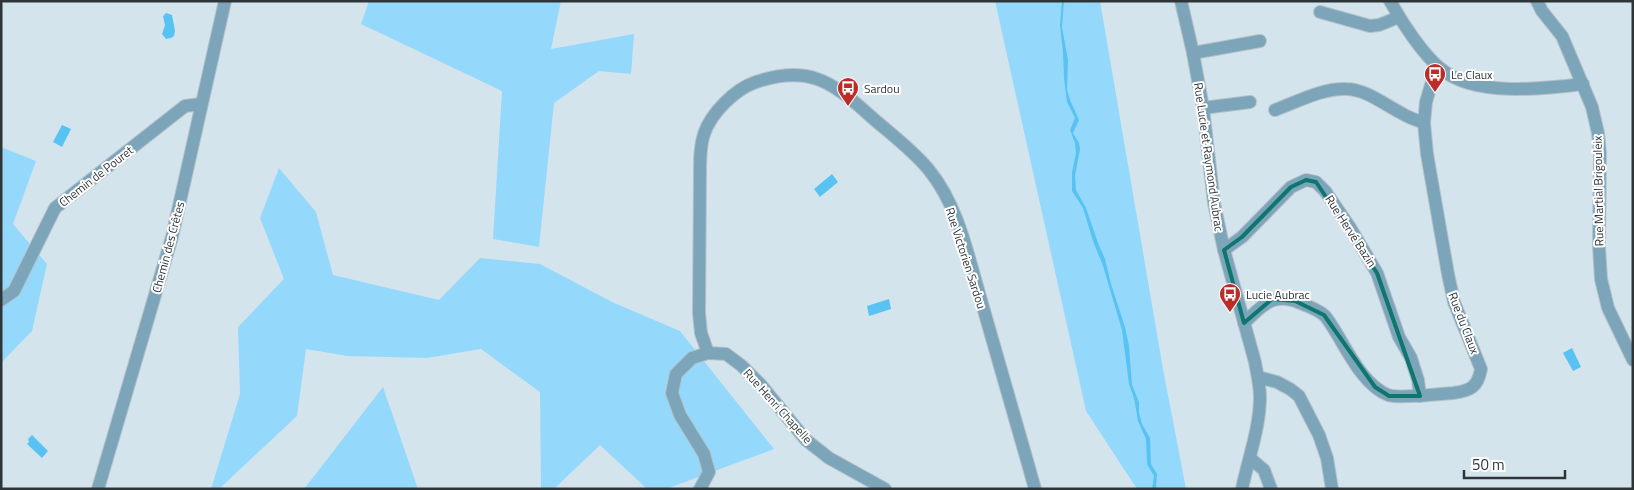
<svg xmlns="http://www.w3.org/2000/svg" width="1634" height="490" font-family="'Titillium Web',sans-serif">
	<style>
		.green { fill: #94d9fc }
		.water { fill: #58c2f2 }
		.lines { fill: none; stroke-linecap: round; stroke-linejoin: round }
		.minor-casing { stroke: #b3c1c9; stroke-width: 14 }
		.minor { stroke: #7da5ba; stroke-width: 12 }
		.marked { fill: none; stroke: #0f766e; stroke-width: 4; stroke-linejoin: round }
		.labels { text-anchor: middle; dominant-baseline: central; stroke-width: 4; stroke-linejoin: round; paint-order: stroke }
		.poi-label { font-size: 12px; fill: #2e3538; stroke: #fff; text-anchor: start }
		.street-label { font-size: 12px; fill: #2e3538; stroke: #fff }
	</style>
	<rect width="100%" height="100%" fill="#d4e4ed"/>
	<g class="green">
		<polygon points="369,1 561,1 551,49 634,34 631,74 599,71 554,103 539,247 493,239 502,91 361,24"/>
		<polygon points="995,1 1100,1 1163,369 1186,489 1137,489 1086,411"/>
		<polygon points="1,147 36,161 13,224 47,264 32,331 1,363"/>
		<polygon points="279,168 316,212 333,275 439,300 480,258 540,264 612,302 680,331 774,449 666,489 647,489 600,445 554,489 541,489 540,392 481,349 427,358 347,356 306,349 297,416 219,489 211,489 240,394 238,327 284,279 260,218"/>
		<polygon points="383,387 418,489 304,489"/>
	</g>
	<g class="water">
		<polygon points="1062,1 1064,1 1062,27 1068,60 1067,90 1070,100 1079,120 1073,133 1079,143 1080,149 1075,176 1076,190 1086,208 1098,243 1105,259 1111,284 1125,327 1129,346 1132,385 1139,402 1139,413 1142,424 1150,438 1151,464 1157,474 1156,489 1152,489 1154,476 1147,464 1146,439 1138,421 1134,398 1129,384 1122,330 1103,266 1093,241 1083,208 1072,191 1072,172 1076,153 1075,143 1070,130 1075,118 1067,102 1064,78 1063,52 1060,25"/>
		<polygon points="166,13 172,15 175,31 174,36 171,38 166,39 162,34 165,25 163,16"/>
		<polygon points="62,125 71,129 62,147 53,142"/>
		<polygon points="832,174 838,182 820,197 814,189"/>
		<polygon points="889,299 891,309 869,316 867,306"/>
		<polygon points="1572,348 1581,367 1573,371 1563,353"/>
		<polygon points="32,435 48,451 42,458 27,444 29,442 28,439"/>
	</g>
	<g class="lines">
		<g class="minor-casing">
			<g id="minor">
				<path d="M1181,1L1193,53L1203,108L1214,203L1224,250L1255,362C1257,374 1260,385 1260,397C1260,428 1248,459 1242,489"/>
				<path d="M1390,1C1401,21 1423,55 1441,69C1475,97 1542,89 1583,84"/>
				<polyline points="1537,1 1542,11 1562,36 1592,107 1598,133 1600,153 1599,246 1601,279 1608,308 1633,360"/>
				<polyline points="1320,12 1370,26 1379,25 1399,17"/>
				<polyline points="1193,53 1260,41"/>
				<polyline points="1203,108 1250,102"/>
				<path d="M1275,110C1297,102 1322,88 1346,89C1366,89 1385,105 1403,114C1409,118 1417,120 1424,123"/>
				<polyline points="1224,250 1242,237 1291,187 1306,180 1316,182 1325,191 1351,229 1377,273 1399,337 1411,358 1418,380 1420,396"/>
				<polyline points="1,300 14,291 55,208 185,106 201,104"/>
				<path d="M1244,323C1262,306 1273,291 1300,303C1308,306 1317,309 1324,315C1329,320 1333,328 1337,334C1349,354 1365,386 1388,395C1399,399 1440,394 1453,393C1470,391 1478,387 1481,369L1454,302L1448,274L1427,154L1424,123L1426,102L1431,85L1440,69"/>
				<path d="M708,353L701,333L699,313L700,172C700,159 700,146 704,134C711,113 735,89 756,82C806,65 831,80 868,114C888,132 912,149 929,170C960,208 969,261 983,307C1000,367 1018,428 1035,489"/>
				<polyline points="1258,377 1277,382 1290,389 1299,396 1319,435 1327,458 1332,489"/>
				<polyline points="1250,458 1264,470 1271,489"/>
				<polyline points="98,489 172,237 225,1"/>
				<polyline points="700,489 709,472 704,454 680,415 672,393 676,374 692,358 708,353 726,354 742,366 761,385 806,440 829,458 885,489"/>
			</g>
		</g>
		<use href="#minor" class="minor"/>
	</g>
	<path class="marked" d="M1306,180L1316,182L1377,273L1420,396H1389L1375,387L1324,315L1295,301L1272,299L1244,323L1224,250L1242,237L1291,187Z"/>
	<defs>
		<g id="bus-pin" transform="scale(1.125)"><path d="M0 17L-7.5 6A9.5 9.5 0 1 1 7.5 6Z" fill="#bb2d29" stroke="#fff"/><path d="M-5-6H5V4H4V6H2V4H-2V6H-4V4H-5ZM-3.5-4V0h7V-4ZM-3.5 1.2v1.5H-2V1.2ZM2 1.2v1.5H3.5V1.2Z" fill="#fff"/></g>
	</defs>
	<g fill-rule="evenodd">
		<use href="#bus-pin" x="1435" y="74"/>
		<use href="#bus-pin" x="848" y="88"/>
		<use href="#bus-pin" x="1230" y="294"/>
	</g>
	<g class="labels">
		<g class="poi-label">
			<text x="1451" y="74">Le Claux</text>
			<text x="864" y="88">Sardou</text>
			<text x="1246" y="294">Lucie Aubrac</text>
		</g>
		<g class="street-label">
			<text transform="translate(1209 157) rotate(82)">Rue Lucie et Raymond Aubrac</text>
			<text transform="translate(96 176) rotate(-38)">Chemin de Pouret</text>
			<text transform="translate(1598 191) rotate(-91)">Rue Martial Brigouleix</text>
			<text transform="translate(1351 231) rotate(57)">Rue Hervé Bazin</text>
			<text transform="translate(168 247) rotate(-75)">Chemin des Crêtes</text>
			<text transform="translate(966 258) rotate(72)">Rue Victorien Sardou</text>
			<text transform="translate(1464 323) rotate(69)">Rue du Claux</text>
			<text transform="translate(778 406) rotate(48)">Rue Henri Chapelle</text>
		</g>
	</g>
	<rect width="1634" height="490" fill="none" stroke="#2e3538" stroke-width="5"/>
	<path d="M1464 470v8h101v-8" fill="none" stroke="#2e3538" stroke-width="2.5"/>
	<text x="1472" y="470" font-size="15" fill="#2e3538" stroke="#ffffff" stroke-width="4" paint-order="stroke">50 m</text>
</svg>
